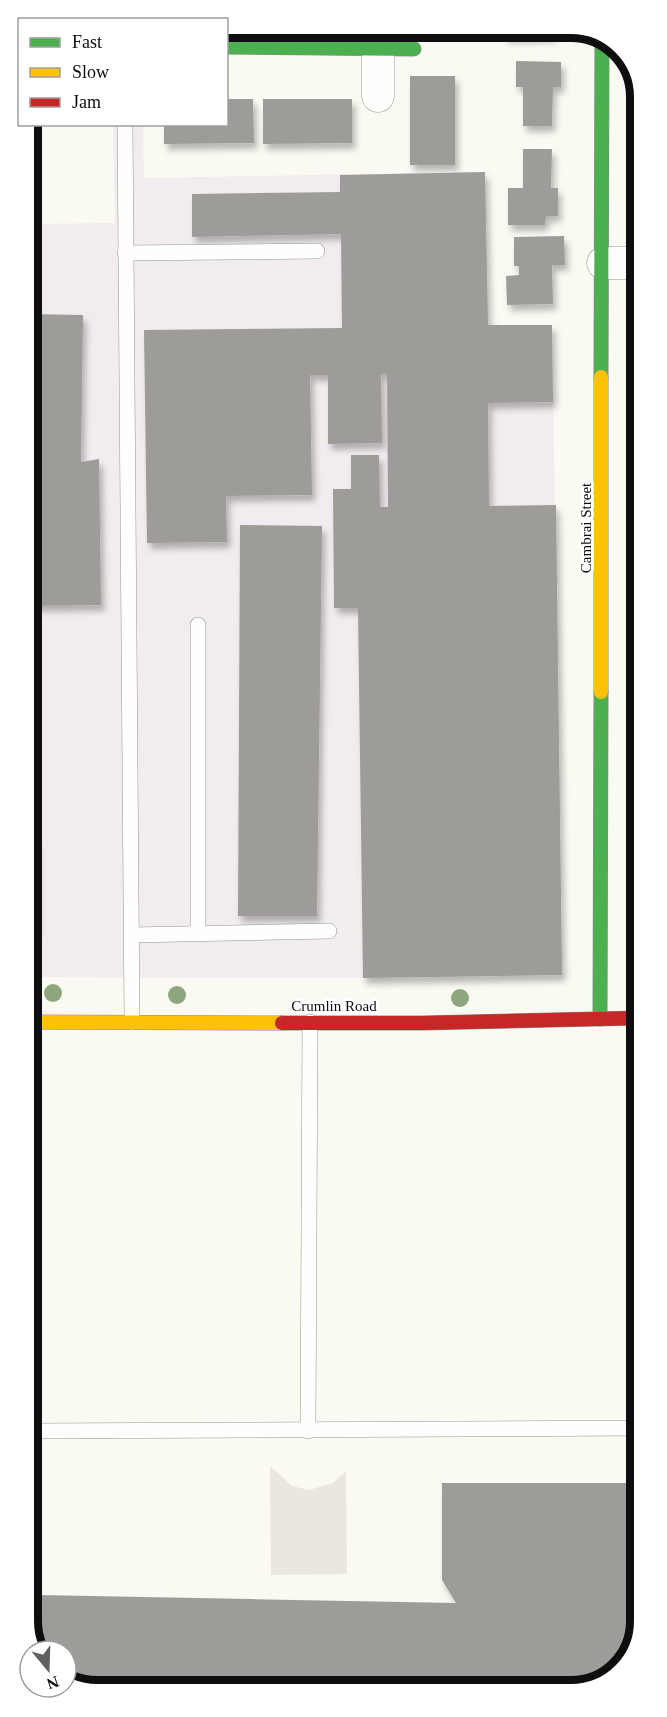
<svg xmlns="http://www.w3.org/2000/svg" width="667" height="1717" font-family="'Times New Roman',serif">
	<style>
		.industrial { fill: #f1ecef }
		.plaza { fill: #eae7de }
		.building { fill: #9e9c98; filter: url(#shadow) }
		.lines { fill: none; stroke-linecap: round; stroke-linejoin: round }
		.lane-casing { stroke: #949491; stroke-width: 16 }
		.street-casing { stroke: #949491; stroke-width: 33 }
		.fast-casing { stroke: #8b8a87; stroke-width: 15 }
		.slow-casing { stroke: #8b8a87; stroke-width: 15 }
		.jam-casing { stroke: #8b8a87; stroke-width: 15 }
		.lane { stroke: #fefefd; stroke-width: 15 }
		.street { stroke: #fefefd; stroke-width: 32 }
		.fast { stroke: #4caf50; stroke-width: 14 }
		.slow { stroke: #ffc107; stroke-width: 14 }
		.jam { stroke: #c62828; stroke-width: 14 }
		.tree { fill: #8ea67e }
		.labels { text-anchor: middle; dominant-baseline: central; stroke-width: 6; stroke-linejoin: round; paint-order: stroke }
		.street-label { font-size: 15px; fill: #0e0e0e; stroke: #fff }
		.rim { fill: none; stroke: #0e0e0e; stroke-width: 8 }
	</style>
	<defs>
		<filter id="shadow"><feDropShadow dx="3.5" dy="6" stdDeviation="3" flood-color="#0004"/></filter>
	</defs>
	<rect width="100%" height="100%" fill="#faf9f2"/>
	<polygon class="industrial" points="113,125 143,125 144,178 485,172 488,325 552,325 562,975 363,978 38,977 33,806 28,805 27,224 115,223"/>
	<polygon class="plaza" points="270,1466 292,1486 309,1490 333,1483 346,1471 347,1574 271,1575"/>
	<g class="building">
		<polygon points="505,27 553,27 553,36 505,37"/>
		<polygon points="516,61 561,62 561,87 553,87 552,126 523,126 523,87 516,87"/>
		<rect x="410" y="76" width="45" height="89"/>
		<polygon points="226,99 253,99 254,143 164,144 164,124 226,124"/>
		<polygon points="263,99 352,99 352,143 263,144"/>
		<polygon points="523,149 552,149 551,188 558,188 558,216 546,216 545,225 508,225 508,188 523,188"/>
		<polygon points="485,172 488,325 552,325 553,402 488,403 489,506 556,505 562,975 363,978 358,608 334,608 333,489 351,489 351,455 379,455 380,507 388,507 387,374 381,374 382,443 328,444 328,375 310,375 312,495 226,496 227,542 147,543 144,330 342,328 341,234 192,237 192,194 340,192 340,175"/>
		<polygon points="564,236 565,265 552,265 553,304 507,305 506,276 519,275 519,266 514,266 514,237"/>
		<polygon points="27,314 83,315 81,462 99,459 101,605 28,606"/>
		<polygon points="240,525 322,526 317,916 238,916"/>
		<rect x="28" y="839" width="8" height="94"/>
		<polygon points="442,1483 640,1483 640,1621 626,1662 589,1688 92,1690 66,1680 66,1651 36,1649 37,1595 456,1603 442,1580"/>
	</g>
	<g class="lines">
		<g class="lane-casing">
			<g id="lane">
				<polyline points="125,124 132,1022"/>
				<polyline points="125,253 317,251"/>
				<polyline points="198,625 198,934"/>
				<polyline points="132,935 329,931"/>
				<polyline points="29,1431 640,1428"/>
				<polyline points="308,1431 310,1022"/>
			</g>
		</g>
		<g class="street-casing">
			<g id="street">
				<polyline points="378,48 378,96"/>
				<polyline points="603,263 638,263"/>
			</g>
		</g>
		<g class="fast-casing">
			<g id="fast">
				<polyline points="226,47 414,49"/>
				<polyline points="601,377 602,38"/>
				<polyline points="600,1019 601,692"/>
			</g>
		</g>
		<g class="slow-casing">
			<g id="slow">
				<polyline points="601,692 601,377"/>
				<polyline points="29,1022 282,1023"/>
			</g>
		</g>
		<g class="jam-casing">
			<polyline id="jam" points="282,1023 423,1023 639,1018"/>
		</g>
		<use href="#lane" class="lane"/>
		<use href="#street" class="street"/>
		<use href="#fast" class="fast"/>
		<use href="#slow" class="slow"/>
		<use href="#jam" class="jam"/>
	</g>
	<g class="tree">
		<circle cx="53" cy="993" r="9"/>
		<circle cx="177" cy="995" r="9"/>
		<circle cx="460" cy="998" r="9"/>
	</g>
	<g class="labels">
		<g class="street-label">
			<text transform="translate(586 528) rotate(-90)">Cambrai Street</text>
			<text x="334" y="1006">Crumlin Road</text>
		</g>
	</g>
	<path d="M0 0H667V1717H0ZM97 38H571A59 59 0 0 1 630 97V1621A59 59 0 0 1 571 1680H97A59 59 0 0 1 38 1621V97A59 59 0 0 1 97 38Z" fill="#fff" fill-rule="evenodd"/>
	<path class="rim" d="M97 38H571A59 59 0 0 1 630 97V1621A59 59 0 0 1 571 1680H97A59 59 0 0 1 38 1621V97A59 59 0 0 1 97 38Z"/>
	<rect x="18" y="18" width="210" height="108" fill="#ffffff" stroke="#9f9f9f" stroke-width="1.5"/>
	<rect x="30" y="38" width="30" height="9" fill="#4caf50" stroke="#9f9f9f" stroke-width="1.5"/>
	<text x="72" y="48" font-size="18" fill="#0e0e0e">Fast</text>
	<rect x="30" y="68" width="30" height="9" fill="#ffc107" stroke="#9f9f9f" stroke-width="1.5"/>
	<text x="72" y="78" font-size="18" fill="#0e0e0e">Slow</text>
	<rect x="30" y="98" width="30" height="9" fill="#c62828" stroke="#9f9f9f" stroke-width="1.5"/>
	<text x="72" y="108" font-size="18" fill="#0e0e0e">Jam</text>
	<g transform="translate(48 1669) rotate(161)"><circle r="28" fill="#ffffff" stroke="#9f9f9f" stroke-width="1.5"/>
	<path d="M0-4.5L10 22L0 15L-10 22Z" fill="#61605e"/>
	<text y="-9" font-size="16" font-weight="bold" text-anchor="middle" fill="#0e0e0e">N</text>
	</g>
</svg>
